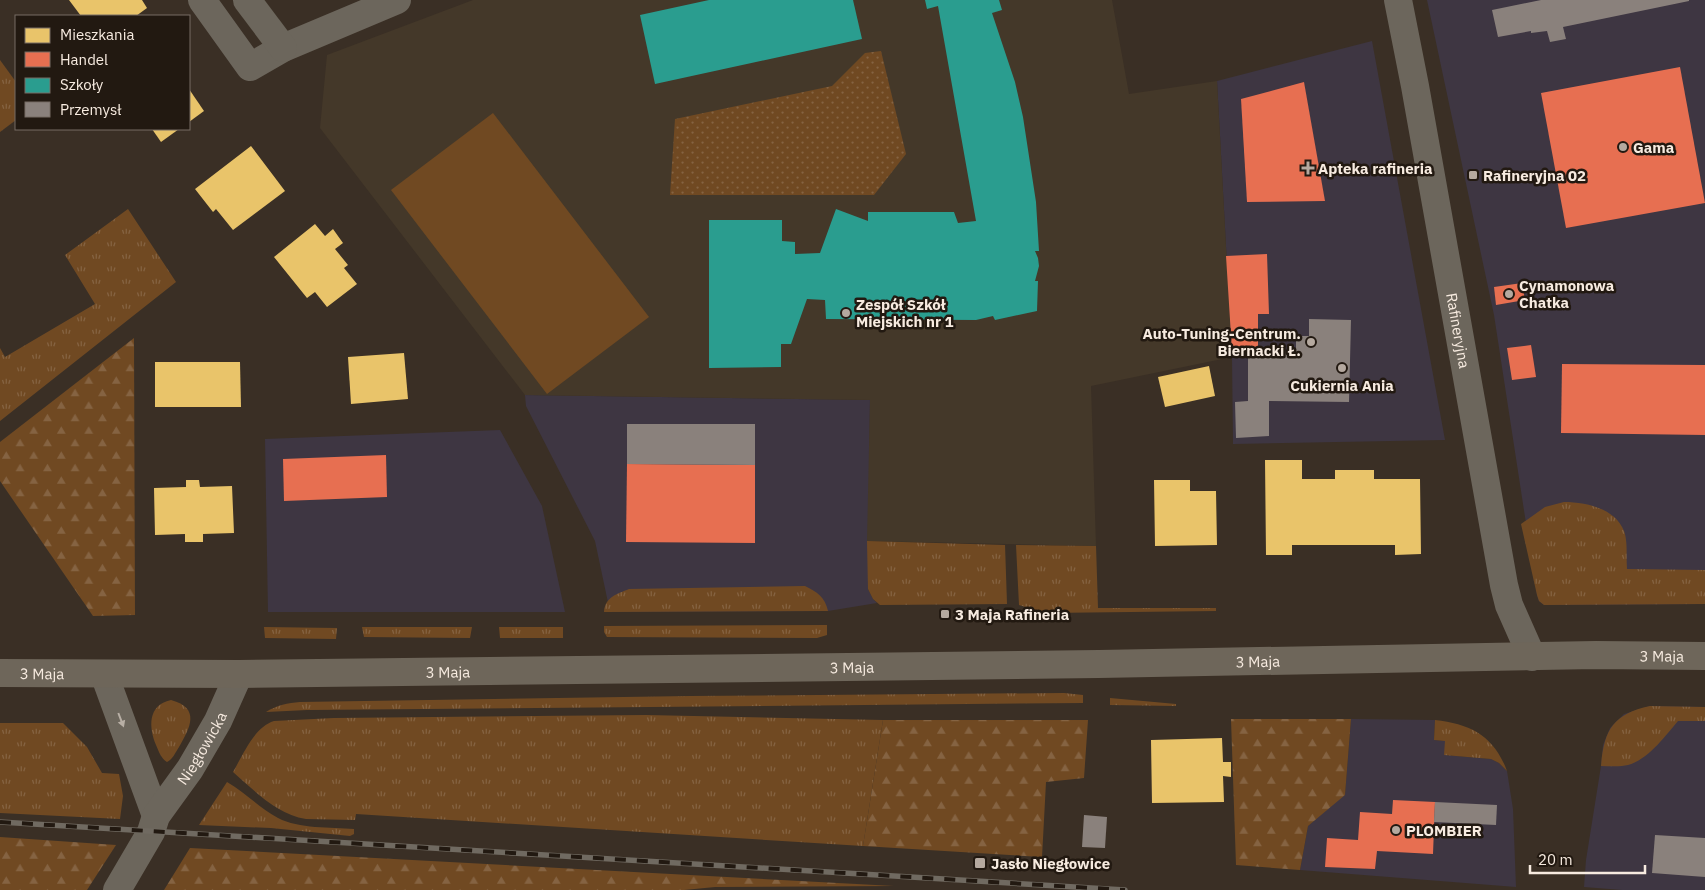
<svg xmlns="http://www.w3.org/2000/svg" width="1705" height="890" font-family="'IBM Plex Sans',sans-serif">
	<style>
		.commercial { fill: #3e3642 }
		.education { fill: #443829 }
		.grass { fill: url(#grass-tufts) }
		.forest { fill: url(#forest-firs) }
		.park { fill: url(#park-dots) }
		.garden { fill: #704922 }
		.homes { fill: #e9c46a }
		.shops { fill: #e76f51 }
		.schools { fill: #2a9d8f }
		.industry { fill: #8a817c }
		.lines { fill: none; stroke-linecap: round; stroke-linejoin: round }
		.minor { stroke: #6c665c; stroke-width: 28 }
		.major { stroke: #6e665a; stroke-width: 28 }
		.rail-casing { stroke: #706a61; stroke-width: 5.5 }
		.rail { stroke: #221911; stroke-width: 4; stroke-dasharray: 11; stroke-linecap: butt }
		.oneway { fill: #b8afa5 }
		.poi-dot { fill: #b5a99f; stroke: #221911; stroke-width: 2 }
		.labels { text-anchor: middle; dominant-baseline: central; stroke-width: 5; stroke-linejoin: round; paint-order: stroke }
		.poi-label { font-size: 15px; font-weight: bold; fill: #f7ebe0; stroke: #221911; text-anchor: start }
		.street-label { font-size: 15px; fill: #f7ebe0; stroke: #221911 }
	</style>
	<defs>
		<pattern id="grass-tufts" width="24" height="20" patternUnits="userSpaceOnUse" patternTransform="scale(1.25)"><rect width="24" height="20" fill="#704922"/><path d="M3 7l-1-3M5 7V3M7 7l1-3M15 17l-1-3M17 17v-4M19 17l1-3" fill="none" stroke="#856342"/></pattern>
		<pattern id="forest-firs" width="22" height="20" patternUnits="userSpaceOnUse" patternTransform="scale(1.25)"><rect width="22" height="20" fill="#704922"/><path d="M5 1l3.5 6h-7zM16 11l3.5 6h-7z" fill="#856342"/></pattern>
		<pattern id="park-dots" width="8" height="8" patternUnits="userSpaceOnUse" patternTransform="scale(1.25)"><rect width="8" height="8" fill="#704922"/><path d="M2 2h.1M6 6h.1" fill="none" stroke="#856342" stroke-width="1.8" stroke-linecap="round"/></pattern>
	</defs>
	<rect width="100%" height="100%" fill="#3a2f25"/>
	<g class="commercial">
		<polygon points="1427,0 1705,0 1705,604 1544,605 1539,601 1537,595 1494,315"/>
		<polygon points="1372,41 1445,440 1233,444 1232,357 1217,81"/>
		<polygon points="525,395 870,400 868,589 873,599 877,603 828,611 610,612 595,541 526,406"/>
		<polygon points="500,430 542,506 565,612 268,612 265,439"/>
		<polygon points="1650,706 1705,707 1705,890 1622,890 1584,887 1586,860 1601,766 1603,745 1610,728 1624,714"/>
		<polygon points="1351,719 1435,720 1434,740 1445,741 1445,755 1491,759 1499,763 1507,771 1513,809 1516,887 1300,870 1308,826 1345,794"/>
	</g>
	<polygon class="education" points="473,0 1112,0 1129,94 1217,81 1232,357 1091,386 1096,546 867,541 870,400 525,395 320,128 327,55"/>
	<g class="grass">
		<polygon points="0,60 16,82 16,120 0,132"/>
		<polygon points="128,209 176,282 0,421 0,348 5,357 95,304 65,255"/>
		<path d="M1564,502C1585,502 1615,508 1624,531C1628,542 1626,557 1627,569L1705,570V604L1544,605L1539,601L1537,595L1521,524L1545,507Z"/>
		<polygon points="867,541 1005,545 1007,604 880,605 873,599 868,589"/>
		<polygon points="1016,545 1096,546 1098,608 1216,608 1216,611 1045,613 1019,605"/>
		<path d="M805,586C817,592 825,597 828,611L604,612C605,597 617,594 629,589Z"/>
		<polygon points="827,625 827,635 817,638 607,637 604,632 604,626"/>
		<polygon points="264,627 337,628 336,639 265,638"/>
		<polygon points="362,627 472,627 470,638 364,637"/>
		<polygon points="499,627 563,627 563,638 500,638"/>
		<path d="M1064,693L1083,695V703L307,710L266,712C277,705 288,703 300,702L690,696Z"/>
		<polygon points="1110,698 1176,704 1176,706 1110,705"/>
		<path d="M171,700C201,708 190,728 179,747C175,753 173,759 167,762C161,758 159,752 156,745C149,728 147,705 171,700Z"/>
		<path d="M1650,706L1705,707V721H1678C1665,736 1649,759 1628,765C1620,767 1610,766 1601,766C1604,730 1613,714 1650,706Z"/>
		<path d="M646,715L883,720L863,846L356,814L355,820L306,819C276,814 255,791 233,772C243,755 254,727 274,721L334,718Z"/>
		<path d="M1435,720C1471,724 1494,736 1507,771L1499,763L1491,759L1444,755L1445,741L1434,740Z"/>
		<polygon points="0,723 63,723 87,747 102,773 119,774 123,796 120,819 0,813"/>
		<path d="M227,782C245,792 259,808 278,818C299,829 330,827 354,829V834L350,836L271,828L199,825Z"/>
	</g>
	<g class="forest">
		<polygon points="134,338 135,615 93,616 0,481 0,442"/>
		<polygon points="1231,719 1351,719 1345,795 1308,826 1300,870 1236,865"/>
		<polygon points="883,720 1088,720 1084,778 1046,782 1042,857 863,846"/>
		<polygon points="0,837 116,845 87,890 0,890"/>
		<polygon points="190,848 894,886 715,887 684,890 164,890"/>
	</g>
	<polygon class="park" points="881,51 906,154 874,195 670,195 675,119 832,86 865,53"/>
	<polygon class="garden" points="493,113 649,317 547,394 391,190"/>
	<g class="homes">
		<polygon points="69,0 142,0 147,8 136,16 81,16"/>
		<polygon points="189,89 204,111 189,122"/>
		<polygon points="152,129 179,129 161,142"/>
		<polygon points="251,146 285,191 233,230 216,209 213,212 195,189"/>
		<polygon points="315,224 325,236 333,229 343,243 335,249 348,265 344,268 357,284 327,307 315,292 307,298 274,257"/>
		<polygon points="404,353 408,399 351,404 348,357"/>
		<polygon points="155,362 240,362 241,407 155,407"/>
		<polygon points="1209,366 1215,396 1165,407 1158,377"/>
		<polygon points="1265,460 1302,460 1302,479 1335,479 1335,470 1374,470 1374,479 1420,479 1421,554 1395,555 1395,545 1292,545 1292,555 1266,555"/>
		<polygon points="186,480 199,480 200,487 232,486 234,533 203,534 203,542 185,542 185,534 155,535 154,488 186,487"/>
		<polygon points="1154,480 1190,480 1190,491 1216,491 1217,545 1155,546"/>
		<polygon points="1222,738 1223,762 1231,762 1231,777 1223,776 1224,802 1152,803 1151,740"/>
	</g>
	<g class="shops">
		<polygon points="1680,67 1705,203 1566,228 1541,93"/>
		<polygon points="1304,82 1325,201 1247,202 1241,99"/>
		<polygon points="1267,254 1269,314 1258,314 1258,352 1232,352 1226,256"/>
		<polygon points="1522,283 1525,300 1496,305 1494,287"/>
		<polygon points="1531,345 1536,377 1512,380 1507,348"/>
		<polygon points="1562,364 1705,365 1705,435 1561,433"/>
		<polygon points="386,455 387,497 284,501 283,459"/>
		<polygon points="627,464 755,465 755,543 626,542"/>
		<polygon points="1393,800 1435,802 1433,854 1377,851 1375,869 1325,867 1327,838 1358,840 1360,812 1392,814"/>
	</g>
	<g class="schools">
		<polygon points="709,0 853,0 862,39 655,84 640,15"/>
		<polygon points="925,0 999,0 1002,10 992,13 1015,82 1023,117 1036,202 1039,251 1035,251 1038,258 1039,266 1035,281 1038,281 1037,311 995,320 993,316 976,320 826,319 825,300 807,299 791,344 781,344 781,367 709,368 709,220 782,220 782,241 795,242 795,254 820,253 836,209 868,221 868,212 954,212 958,223 976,221 938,6 927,9"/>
	</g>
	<g class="industry">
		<polygon points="1541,0 1689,0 1689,1 1563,27 1566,39 1550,42 1547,31 1531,33 1531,31 1498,37 1492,10"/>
		<polygon points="1309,319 1351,320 1349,402 1269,401 1269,436 1236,438 1235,402 1248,401 1248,352 1296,351 1296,336 1309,336"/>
		<polygon points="627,424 755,424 755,465 627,464"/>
		<polygon points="1435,802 1497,805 1496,825 1434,822"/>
		<polygon points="1084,815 1107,817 1105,848 1082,847"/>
		<polygon points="1655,835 1705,838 1705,877 1652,873"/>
	</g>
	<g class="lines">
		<g class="minor">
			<polyline points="202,0 250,67 283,48 397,0"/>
			<polyline points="247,0 283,48"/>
			<path id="s1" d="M1398,0L1415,86L1504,585L1509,605L1532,657"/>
			<polyline points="104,674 156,816"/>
			<path id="s2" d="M117,890L151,832L156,816L190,769L218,721L239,674"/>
		</g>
		<path class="major" id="s3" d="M0,673L239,674L1099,664L1596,655L1705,656"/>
		<g class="rail-casing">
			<polyline id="rail" points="0,822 1125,890"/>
		</g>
		<use href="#rail" class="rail"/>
	</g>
	<defs><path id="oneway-solid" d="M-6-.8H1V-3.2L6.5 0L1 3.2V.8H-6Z" transform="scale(1.25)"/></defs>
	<use class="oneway" href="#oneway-solid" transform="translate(121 720) rotate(69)"/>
	<g class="poi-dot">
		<circle cx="1623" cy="147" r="5"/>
		<path d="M1305.5 160.5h5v5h5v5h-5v5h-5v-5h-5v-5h5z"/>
		<rect x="1468" y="170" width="10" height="10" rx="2.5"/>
		<circle cx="1509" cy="294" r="5"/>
		<circle cx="846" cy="313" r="5"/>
		<circle cx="1311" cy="342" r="5"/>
		<circle cx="1342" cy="368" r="5"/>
		<rect x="940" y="609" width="10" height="10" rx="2.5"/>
		<circle cx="1396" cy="830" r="5"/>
		<rect x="974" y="857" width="12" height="12" rx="2.5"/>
	</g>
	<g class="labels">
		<g class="poi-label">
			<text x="1633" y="147">Gama</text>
			<text x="1318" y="168">Apteka rafineria</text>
			<text x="1483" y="175">Rafineryjna 02</text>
			<text x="1519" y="285">Cynamonowa<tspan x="1519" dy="17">Chatka</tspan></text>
			<text x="856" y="304">Zespół Szkół<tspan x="856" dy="17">Miejskich nr 1</tspan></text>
			<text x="1301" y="333" text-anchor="end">Auto-Tuning-Centrum.<tspan x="1301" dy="17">Biernacki Ł.</tspan></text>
			<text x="1342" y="385" text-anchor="middle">Cukiernia Ania</text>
			<text x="955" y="614">3 Maja Rafineria</text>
			<text x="1406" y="830">PLOMBIER</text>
			<text x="991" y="863">Jasło Niegłowice</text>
		</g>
		<g class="street-label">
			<text stroke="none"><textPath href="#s1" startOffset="336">Rafineryjna</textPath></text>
			<text stroke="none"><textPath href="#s3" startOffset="1662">3 Maja</textPath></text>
			<text stroke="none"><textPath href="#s3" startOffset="1258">3 Maja</textPath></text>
			<text stroke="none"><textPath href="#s3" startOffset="852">3 Maja</textPath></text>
			<text stroke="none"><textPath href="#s3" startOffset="448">3 Maja</textPath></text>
			<text stroke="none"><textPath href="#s3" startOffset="42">3 Maja</textPath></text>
			<text stroke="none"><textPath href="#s2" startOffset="166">Niegłowicka</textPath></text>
		</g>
	</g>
	<rect x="15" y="15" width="175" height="115" fill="#221911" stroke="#776d64"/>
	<rect x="25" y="28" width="25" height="15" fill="#e9c46a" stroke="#776d64"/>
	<text x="60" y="40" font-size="15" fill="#f7ebe0">Mieszkania</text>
	<rect x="25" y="52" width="25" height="15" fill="#e76f51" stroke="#776d64"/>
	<text x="60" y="65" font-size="15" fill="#f7ebe0">Handel</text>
	<rect x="25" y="78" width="25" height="15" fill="#2a9d8f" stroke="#776d64"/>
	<text x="60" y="90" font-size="15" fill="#f7ebe0">Szkoły</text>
	<rect x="25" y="102" width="25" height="15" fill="#8a817c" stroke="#776d64"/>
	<text x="60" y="115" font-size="15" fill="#f7ebe0">Przemysł</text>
	<path d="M1530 865v8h115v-8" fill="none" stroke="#f7ebe0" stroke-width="2.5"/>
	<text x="1538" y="865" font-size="15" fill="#f7ebe0" stroke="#221911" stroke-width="4" paint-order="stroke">20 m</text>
</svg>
